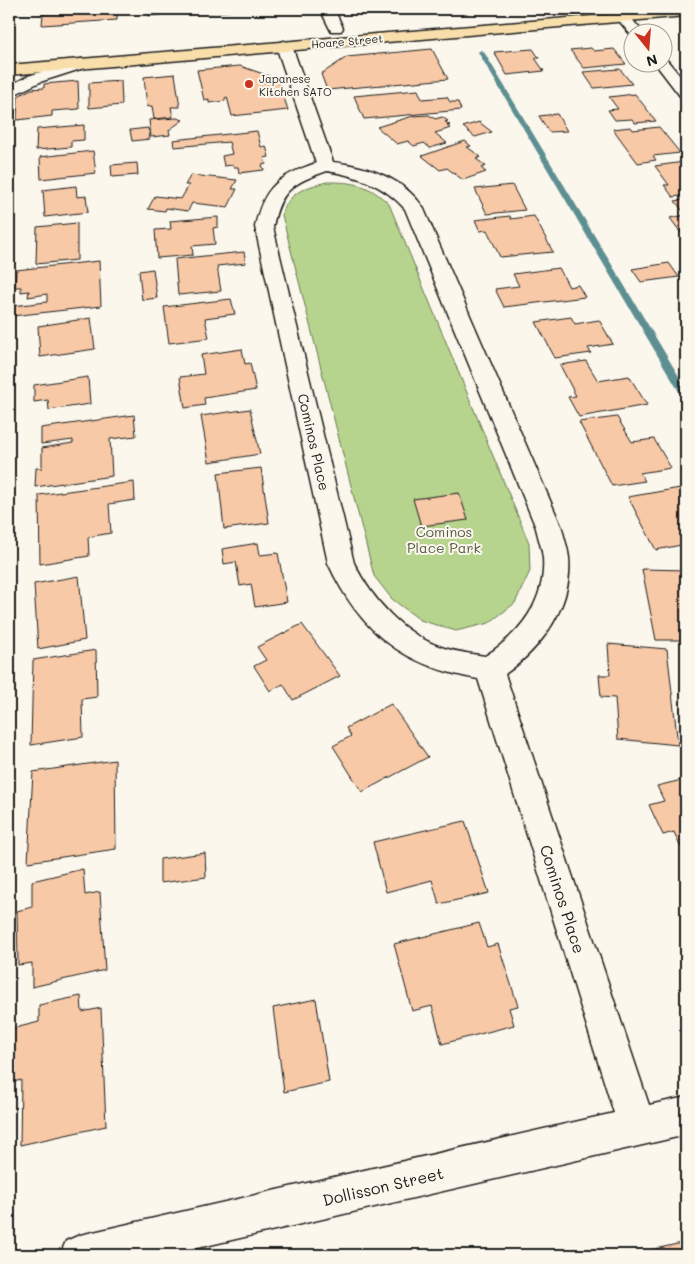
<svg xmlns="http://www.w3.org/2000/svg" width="695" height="1264" font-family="Mali,sans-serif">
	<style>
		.green { fill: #b6d48d; stroke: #697854 }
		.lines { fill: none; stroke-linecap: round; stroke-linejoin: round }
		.stream { fill: #5d8f92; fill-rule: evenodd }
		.building { fill: #f8c9a7; stroke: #1c1c1c }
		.minor-casing { stroke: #1c1c1c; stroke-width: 3 }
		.major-casing { stroke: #1c1c1c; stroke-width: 3 }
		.minor { fill: #fbf7ec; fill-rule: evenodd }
		.major { fill: #f8deab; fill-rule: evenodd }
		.poi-dot { fill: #c8321e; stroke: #fbf7ec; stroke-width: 2 }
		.labels { text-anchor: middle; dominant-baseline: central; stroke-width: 4; stroke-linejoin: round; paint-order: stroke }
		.far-street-label { font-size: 11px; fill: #1c1c1c; stroke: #fbf7ec }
		.far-poi-label { font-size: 11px; fill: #1c1c1c; stroke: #fbf7ec; text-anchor: start }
		.street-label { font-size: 14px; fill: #1c1c1c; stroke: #fbf7ec }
		.park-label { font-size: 14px; fill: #525c44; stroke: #fbf7ec }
		.near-street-label { font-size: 16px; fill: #1c1c1c; stroke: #fbf7ec }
	</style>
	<rect width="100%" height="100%" fill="#fbf7ec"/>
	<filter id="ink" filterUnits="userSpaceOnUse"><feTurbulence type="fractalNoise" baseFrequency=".02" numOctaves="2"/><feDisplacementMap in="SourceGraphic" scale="10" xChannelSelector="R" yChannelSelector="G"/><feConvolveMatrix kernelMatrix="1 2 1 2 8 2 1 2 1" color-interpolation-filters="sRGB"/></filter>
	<g filter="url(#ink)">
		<path class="green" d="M327,182C355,182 368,184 389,204L529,543L530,571L515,603L489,623L456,631L420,620L392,599L374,576L282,215C288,192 306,187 327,182Z"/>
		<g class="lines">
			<polygon class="stream" points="481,50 484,52 686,388 686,398 681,395 478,52"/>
		</g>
		<g class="building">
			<polygon points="117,9 117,20 42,25 43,14"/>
			<polygon points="147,9 189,9 190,12 149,16"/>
			<polygon points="200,9 239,9 239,10 201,13"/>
			<polygon points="591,48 594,51 614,49 626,64 584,68 570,50"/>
			<polygon points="432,49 448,79 327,90 321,74 347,57"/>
			<polygon points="533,49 539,58 535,58 544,71 507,75 494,52"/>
			<polygon points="240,66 278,79 288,110 232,116 227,97 225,98 225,101 209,103 209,99 204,100 197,70"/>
			<polygon points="620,69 632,84 594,88 583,72"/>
			<polygon points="175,74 180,107 171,107 173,117 154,119 152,106 147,107 144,77"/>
			<polygon points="78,81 79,109 52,111 52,116 17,120 18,96 31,89 44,88 44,84"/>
			<polygon points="121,81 122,105 89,108 89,83"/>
			<polygon points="418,90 422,99 447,97 450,102 458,102 461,110 364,119 354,96"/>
			<polygon points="635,94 656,121 635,123 632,119 615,120 608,110 618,109 609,97"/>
			<polygon points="557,114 567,131 549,132 539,116"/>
			<polygon points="429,115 435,119 442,117 448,121 445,122 450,125 447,126 451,128 435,133 447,143 430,148 424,143 414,146 408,141 397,144 377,127 413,116"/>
			<polygon points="177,118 183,120 169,130 170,135 151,137 149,120"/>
			<polygon points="479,122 492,132 475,137 463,127"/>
			<polygon points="84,125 84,140 71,141 71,147 36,150 37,129"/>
			<polygon points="631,127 633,130 659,127 680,153 653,156 656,160 638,163 613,129"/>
			<polygon points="148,128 150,139 132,141 130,130"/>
			<polygon points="257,131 261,147 266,146 269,157 264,158 266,164 262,165 264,170 239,173 238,167 234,167 233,165 224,166 222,156 232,154 229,142 174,147 173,140"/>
			<polygon points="465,141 471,146 467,147 481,157 476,159 486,166 481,168 486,172 463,180 447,168 440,170 422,156"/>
			<polygon points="93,151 96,173 41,179 40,157"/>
			<polygon points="684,162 686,165 686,195 673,197 664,185 669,185 655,166"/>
			<polygon points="137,163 138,175 112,177 111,165"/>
			<polygon points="191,175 237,180 232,189 237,189 228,207 192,203 188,211 166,208 165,211 148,209 155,196 181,199 189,185 185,185"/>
			<polygon points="512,185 525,210 487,214 475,189"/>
			<polygon points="76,186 77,197 86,196 88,212 45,217 43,190"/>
			<polygon points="686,199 686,215 675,201"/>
			<polygon points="686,215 686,237 684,237 670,218"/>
			<polygon points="510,216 511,219 534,216 553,252 500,257 487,230 480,231 475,220"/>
			<polygon points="218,217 218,227 213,228 215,244 192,246 193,255 157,258 155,230 171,229 170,221"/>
			<polygon points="77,223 77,260 36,264 37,227"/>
			<polygon points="244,252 246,263 217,266 221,291 178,295 175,259"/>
			<polygon points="99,261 101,306 12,316 12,306 47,302 47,294 28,297 29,291 21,292 21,287 15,287 16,270"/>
			<polygon points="669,263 679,277 641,282 632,269"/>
			<polygon points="559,268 569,287 578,285 585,297 504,307 495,289 519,286 513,274"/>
			<polygon points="153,269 157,298 142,300 139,271"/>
			<polygon points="231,299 235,314 205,318 209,338 169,343 164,307"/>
			<polygon points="571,317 575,324 599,320 613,344 588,348 591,353 555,358 536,322"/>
			<polygon points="91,318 95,349 40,357 38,326"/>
			<polygon points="242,349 245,364 250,363 256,390 204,398 205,405 185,408 180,377 204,374 201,355"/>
			<polygon points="586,361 598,381 629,376 647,405 579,417 568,397 576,396 560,365"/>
			<polygon points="88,377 90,404 49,410 48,400 34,402 34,385"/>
			<polygon points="250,409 260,454 209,462 201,416"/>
			<polygon points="134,415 136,436 110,439 112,476 35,487 36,468 42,468 42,448 73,443 73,440 41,444 41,428"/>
			<polygon points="617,417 632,442 654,439 671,468 640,473 645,481 612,486 579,422"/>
			<polygon points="261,468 269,523 224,529 218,473"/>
			<polygon points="134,482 135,500 109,504 111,533 88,537 89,556 40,564 39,495"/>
			<polygon points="686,487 686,544 656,550 628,497"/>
			<polygon points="459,493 468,520 421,526 413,499"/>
			<polygon points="258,543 260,555 278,553 287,602 255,607 251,584 240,586 236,562 224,564 222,549"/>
			<polygon points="642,569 686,570 686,640 656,640"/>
			<polygon points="79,576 85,640 38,649 34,584"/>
			<polygon points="302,624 340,676 293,700 283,684 270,691 254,666 266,660 257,647"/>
			<polygon points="608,644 667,649 678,745 618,739 615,698 601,697 599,675 610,675"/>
			<polygon points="96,650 97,697 82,699 83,737 31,745 33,660"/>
			<polygon points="391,704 428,757 362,792 333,746 351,736 346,728"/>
			<polygon points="115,760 116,849 28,862 33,772"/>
			<polygon points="686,779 686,845 680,846 674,832 663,835 649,805 664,801 657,786"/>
			<polygon points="465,821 489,893 439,904 432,880 386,892 373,842"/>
			<polygon points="205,853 206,877 160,883 160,859"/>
			<polygon points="83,869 85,895 100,892 105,970 32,987 32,963 18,965 17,911 32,907 32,881"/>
			<polygon points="479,923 487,947 498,944 518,1006 509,1008 514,1025 442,1044 432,1006 412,1011 394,944"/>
			<polygon points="81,996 82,1012 101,1008 106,1126 20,1145 21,1080 10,1083 11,1029 39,1022 39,1005"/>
			<polygon points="316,999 329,1082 284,1092 273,1008"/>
			<polygon points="686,1242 686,1255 629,1255"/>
		</g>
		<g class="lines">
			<g class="minor-casing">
				<g id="minor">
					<polygon points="320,9 334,9 343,28 341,31 331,31"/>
					<polygon points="609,9 623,9 643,32 632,32 632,36 631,35"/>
					<path d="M284,41L289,43L292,46L333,162C367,166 403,178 423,207L562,528C564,538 568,548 569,558C573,605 542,648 505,674L649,1105L686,1097V1135L167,1255H60L66,1241L80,1235L614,1113L478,679C403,666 360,632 328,563L255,227C263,187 279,176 316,163L276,46L279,43ZM327,171C358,176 384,185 405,209L536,528C538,538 542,548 543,558C546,601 520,634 485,656C472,654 457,652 444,648C404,635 372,600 354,563L273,227C280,190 293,183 327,171Z"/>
					<polygon points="662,58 666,59 686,83 686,98 680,96 654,62 662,62"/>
					<polygon points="82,59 87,61 90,64 87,67 40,82 9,97 9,86 28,76"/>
				</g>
			</g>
			<g class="major-casing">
				<polygon id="major" points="674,9 686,9 686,16 9,75 9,65"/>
			</g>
			<use href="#minor" class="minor"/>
			<use href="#major" class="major"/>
		</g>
	</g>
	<circle class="poi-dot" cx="249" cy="84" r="5"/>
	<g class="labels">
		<g class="far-street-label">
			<text transform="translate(347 41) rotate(-5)">Hoare Street</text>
		</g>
		<g class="far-poi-label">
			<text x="259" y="78">Japanese<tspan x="259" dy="13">Kitchen SATO</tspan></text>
		</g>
		<g class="street-label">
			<text transform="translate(314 442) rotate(77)">Cominos Place</text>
		</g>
		<g class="park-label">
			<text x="444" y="531">Cominos<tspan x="444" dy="16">Place Park</tspan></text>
		</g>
		<g class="near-street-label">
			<text transform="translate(563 899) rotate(72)">Cominos Place</text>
			<text transform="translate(383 1186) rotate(-13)">Dollisson Street</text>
		</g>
	</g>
	<rect width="695" height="1264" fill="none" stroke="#fbf7ec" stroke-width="30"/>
	<rect x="15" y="15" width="665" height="1234" fill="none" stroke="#1c1c1c" stroke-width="2" filter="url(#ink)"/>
	<g transform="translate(648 48) rotate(163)"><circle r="24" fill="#fbf7ec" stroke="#a29f99"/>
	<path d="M0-4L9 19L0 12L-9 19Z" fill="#c8321e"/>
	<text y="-8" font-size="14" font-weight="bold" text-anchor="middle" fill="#1c1c1c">N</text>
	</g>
</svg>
